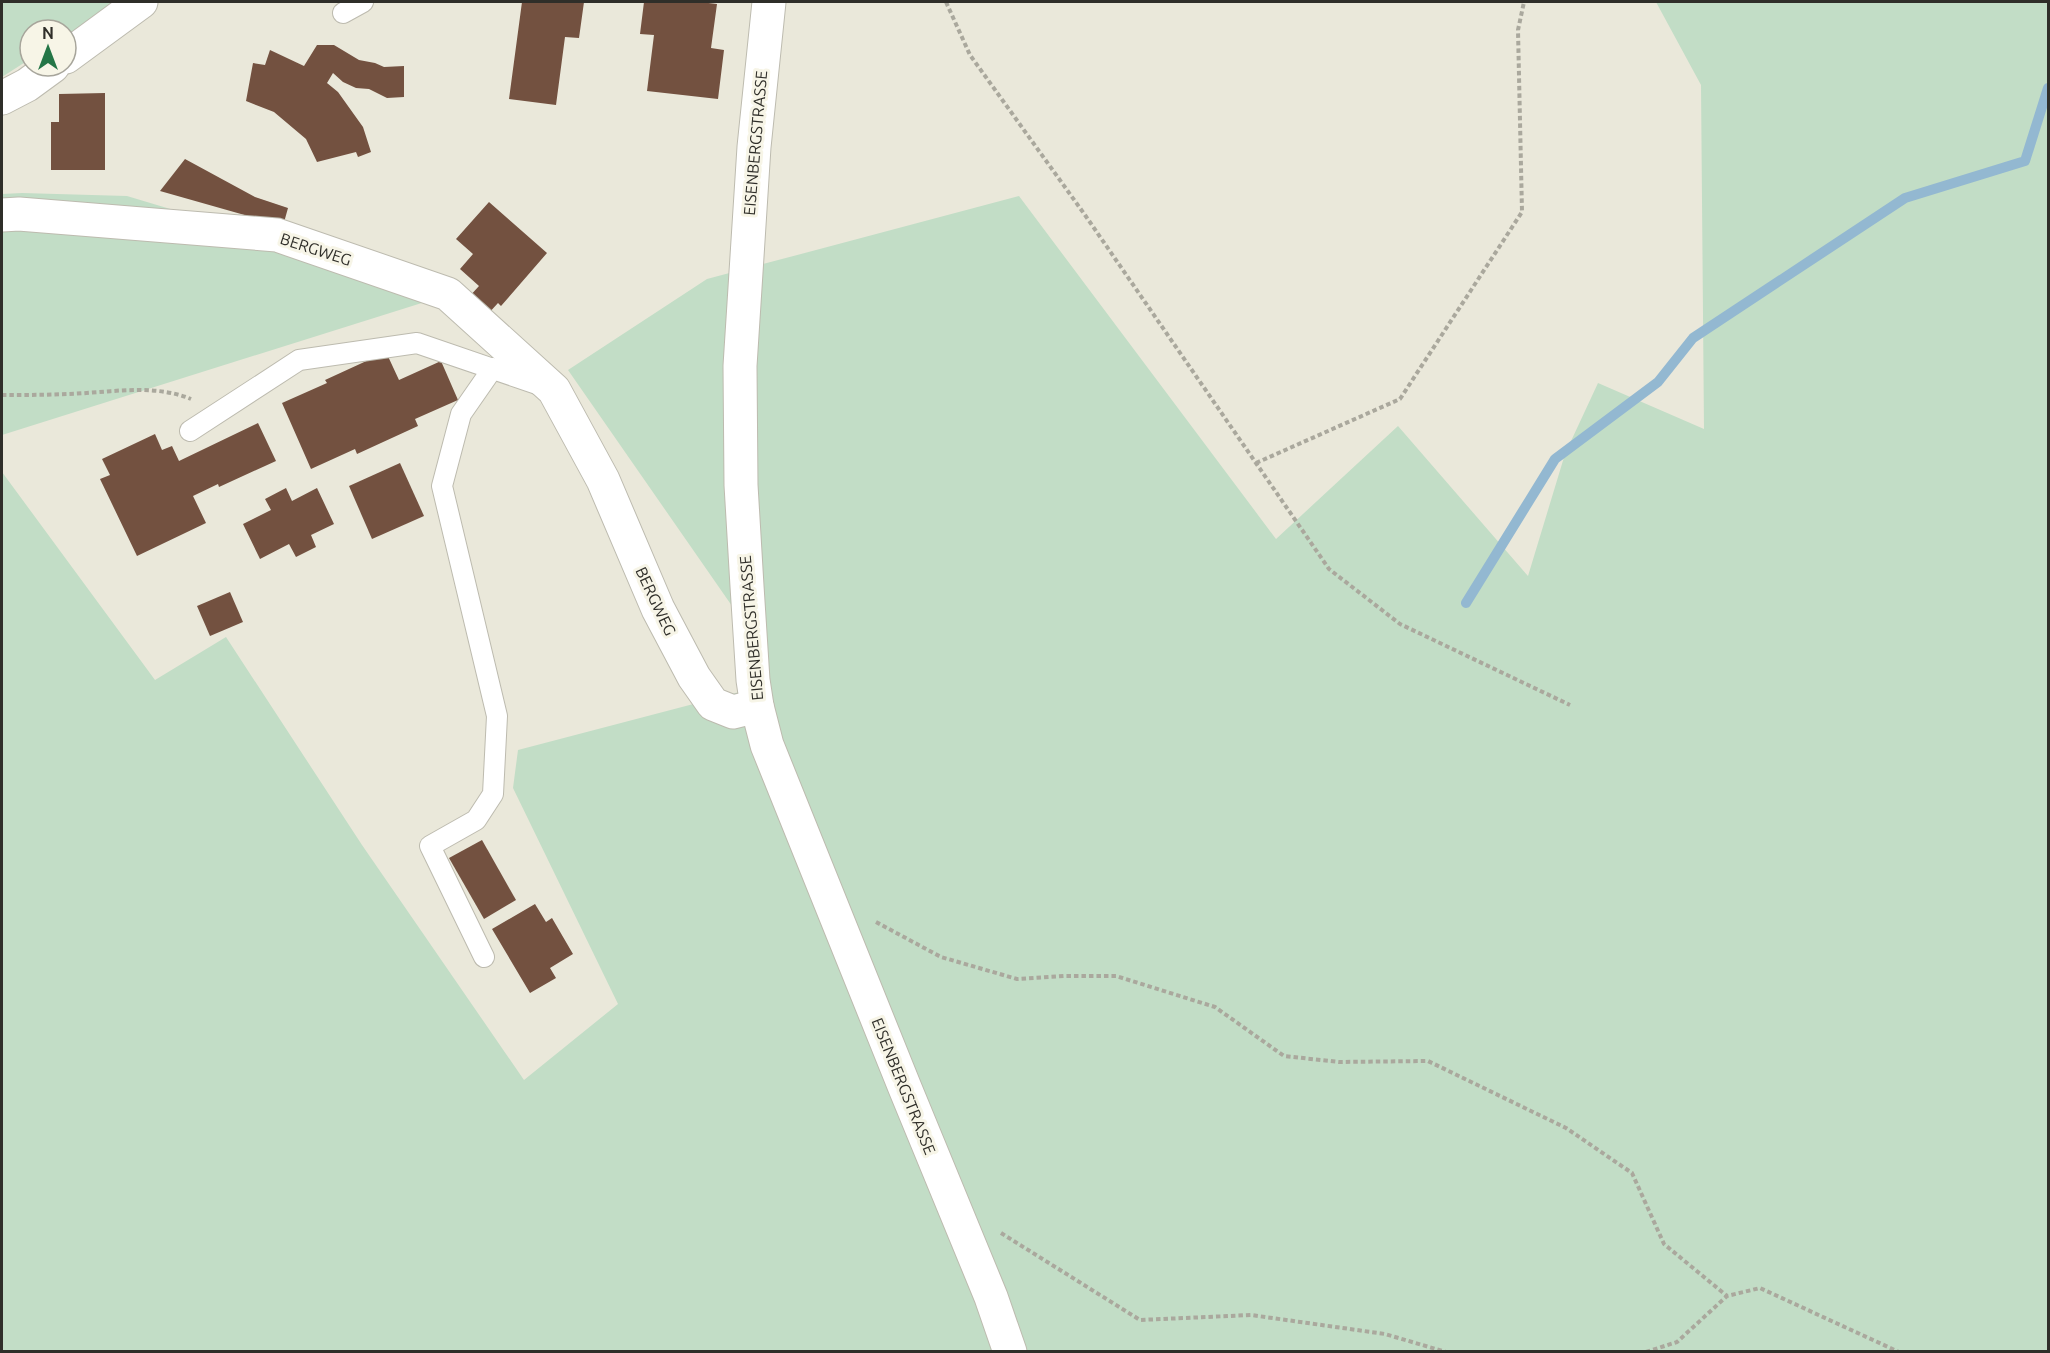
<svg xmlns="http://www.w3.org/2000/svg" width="2050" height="1353" font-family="Ubuntu,sans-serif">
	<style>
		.green { fill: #c2ddc6 }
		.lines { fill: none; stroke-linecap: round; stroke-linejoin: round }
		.stream { stroke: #93b8d1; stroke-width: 10 }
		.building { fill: #735140 }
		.service-casing { stroke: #bdbbaf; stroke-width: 22 }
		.minor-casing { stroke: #bdbbaf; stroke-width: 35 }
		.path { stroke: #aaa89d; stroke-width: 4; stroke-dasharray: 4.5 3; stroke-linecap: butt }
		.service { stroke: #fff; stroke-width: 20 }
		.minor { stroke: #fff; stroke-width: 33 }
		.labels { text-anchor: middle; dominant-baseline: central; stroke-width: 6; stroke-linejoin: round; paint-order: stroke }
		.street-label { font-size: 16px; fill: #2f2e29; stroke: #f7f5e7 }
	</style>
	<rect width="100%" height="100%" fill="#eae8da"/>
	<g class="green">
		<polygon points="2,2 120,2 66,36 66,30 30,30 30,59 2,77"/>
		<polygon points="1656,2 2048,2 2048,1351 2,1351 2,472 155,680 226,637 362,845 524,1080 618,1004 513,788 518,750 766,685 764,652 568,370 707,279 1019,196 1276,539 1398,426 1528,576 1565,454 1598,383 1704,429 1701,85"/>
		<polygon points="22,193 127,196 334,258 444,296 2,435 2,194"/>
	</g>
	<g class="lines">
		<polyline class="stream" points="1466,603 1555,459 1658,382 1693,338 1905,198 2025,161 2048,88"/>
	</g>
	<g class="building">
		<polygon points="522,2 584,2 579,38 565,37 556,105 509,99"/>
		<polygon points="644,2 700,2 717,4 711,48 724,50 718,99 647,91 654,35 640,34"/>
		<polygon points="317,45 334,45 359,60 375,63 384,67 404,66 404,97 387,98 369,89 356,88 343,82 333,73 327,83 338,92 363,127 371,152 358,157 356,152 317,162 306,139 274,112 246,101 253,63 265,65 270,50 304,66"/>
		<polygon points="105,93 105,170 51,170 51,122 59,122 59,94"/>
		<polygon points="185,159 255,197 288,208 283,226 160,191"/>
		<polygon points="489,202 547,253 501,306 498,303 487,315 468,298 479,286 460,269 473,254 456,239"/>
		<polygon points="386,352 399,380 441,361 458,400 415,419 418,426 357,454 355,449 311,469 282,403 327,383 325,380"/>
		<polygon points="258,423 276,461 219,487 218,484 193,496 206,523 137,556 100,479 110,475 102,459 155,434 162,450 172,446 179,461"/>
		<polygon points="400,463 424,516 372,539 349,486"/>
		<polygon points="286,488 292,501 317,488 334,524 311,535 316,547 296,557 289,544 260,559 243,524 271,510 265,499"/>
		<polygon points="230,592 243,622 210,636 197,606"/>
		<polygon points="482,840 516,900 484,919 449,858"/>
		<polygon points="535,904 546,922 552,918 573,954 550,968 556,978 530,993 492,929"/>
	</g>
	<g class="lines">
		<g class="service-casing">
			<g id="service">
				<polyline points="343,13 363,2"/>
				<polyline points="190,431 299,360 417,343 537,384"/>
				<polyline points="484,957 430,846 476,820 493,794 497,716 442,486 461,414 493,368"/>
			</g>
		</g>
		<g class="minor-casing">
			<g id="minor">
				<polyline points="769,2 754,147 740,366 741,485 747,586 753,680 757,706 767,745 905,1088 991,1297 1010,1352"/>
				<polyline points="66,57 141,2"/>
				<polyline points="2,98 27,85 53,66"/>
				<polyline points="2,215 19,214 277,235 448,294 554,390 603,480 658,609 694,677 713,704 733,712 757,706"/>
			</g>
		</g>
		<g class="path">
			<polyline points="946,2 970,55 1085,215 1329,569 1400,624 1570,705"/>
			<path d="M2,395C23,395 45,395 67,394C108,393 152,383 191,399"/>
			<polyline points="1256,463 1400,399 1522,212 1518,30 1524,2"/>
			<polyline points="876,922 941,957 1017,979 1064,976 1116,976 1215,1007 1284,1056 1339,1062 1428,1061 1566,1128 1632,1173 1664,1244 1727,1296"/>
			<polyline points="1001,1233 1140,1320 1251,1315 1385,1334 1446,1352"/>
			<polyline points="1646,1352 1677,1342 1727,1296 1760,1288 1899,1352"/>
		</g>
		<use href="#service" class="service"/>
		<use href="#minor" class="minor"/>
	</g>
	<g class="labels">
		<g class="street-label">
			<text transform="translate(755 143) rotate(-85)">EISENBERGSTRASSE</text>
			<text transform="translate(316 249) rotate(18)">BERGWEG</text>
			<text transform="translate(656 601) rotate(65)">BERGWEG</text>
			<text transform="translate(751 628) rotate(-95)">EISENBERGSTRASSE</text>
			<text transform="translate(904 1086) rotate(68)">EISENBERGSTRASSE</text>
		</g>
	</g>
	<rect width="2050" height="1353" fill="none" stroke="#2f2e29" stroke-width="6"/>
	<g transform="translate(48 48)"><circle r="28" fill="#f7f5e7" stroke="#a7a59b" stroke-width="1.5"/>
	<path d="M0-4.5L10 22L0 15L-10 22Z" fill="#247647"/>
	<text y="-9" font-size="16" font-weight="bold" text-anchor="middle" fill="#2f2e29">N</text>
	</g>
</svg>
